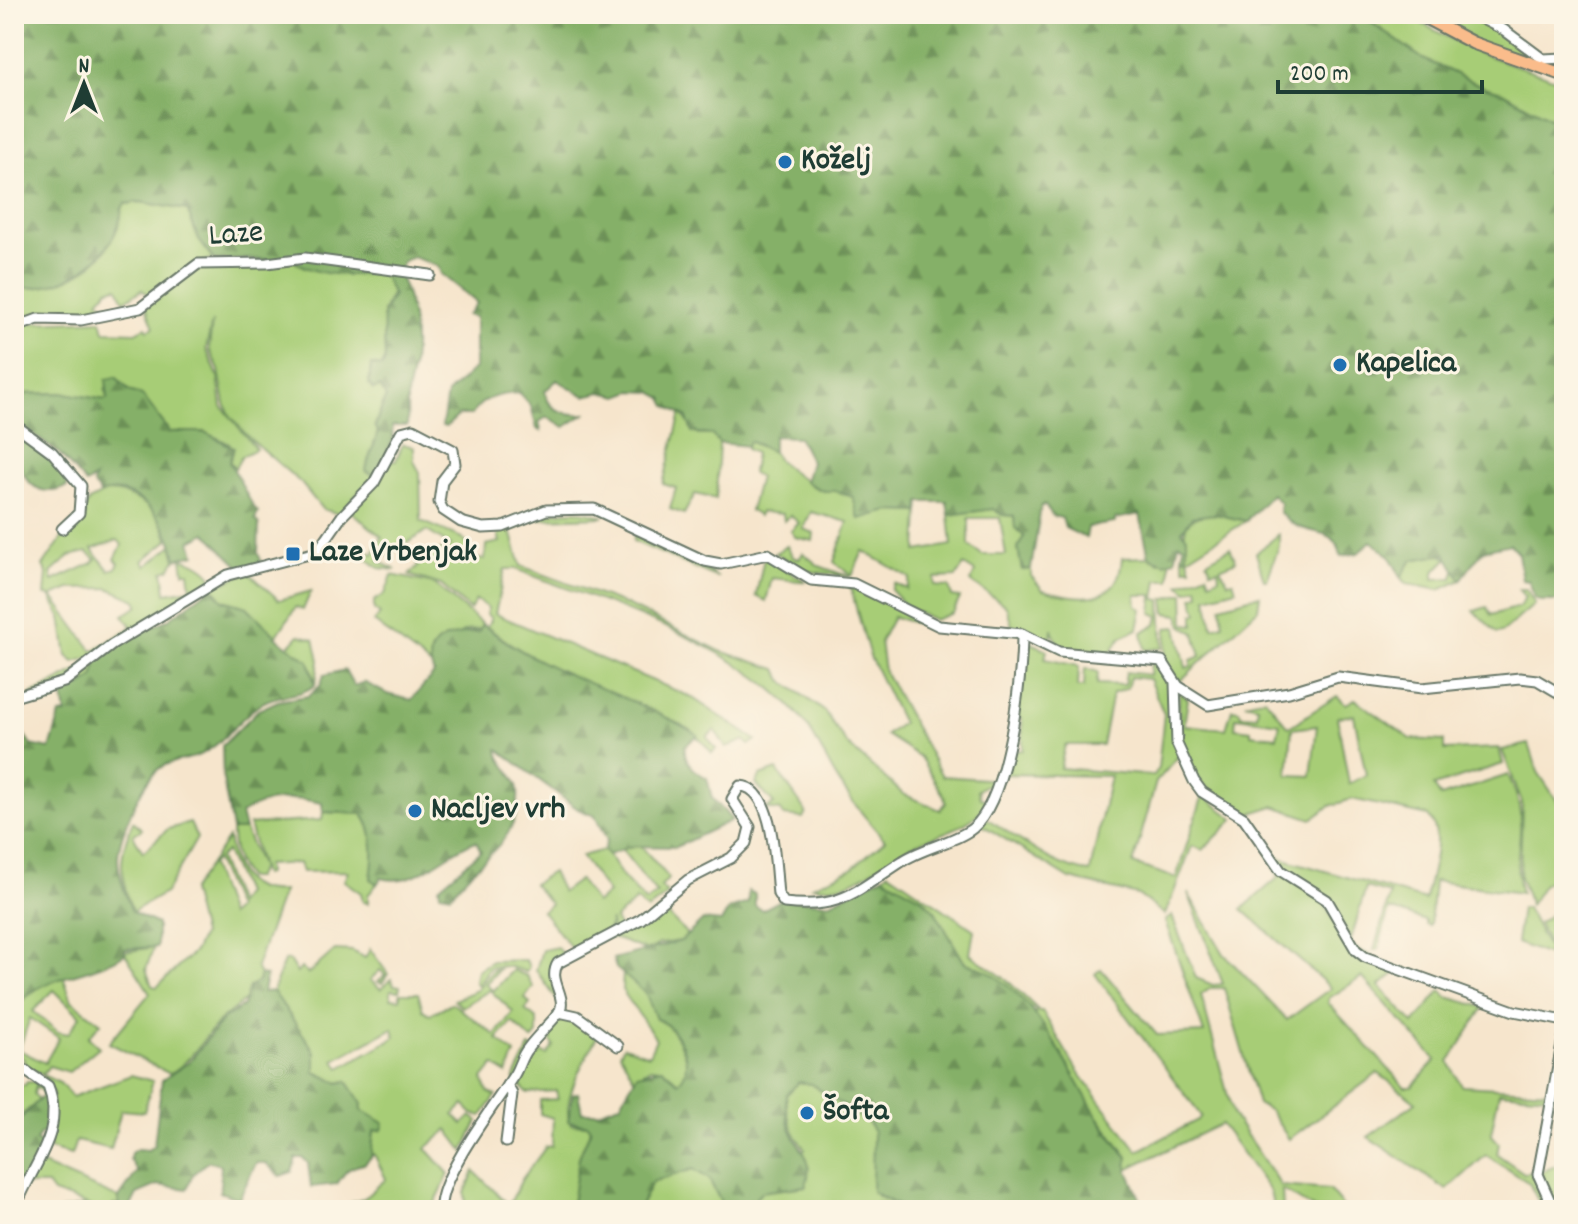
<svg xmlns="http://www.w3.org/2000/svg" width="1578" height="1224" font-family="Dekko,sans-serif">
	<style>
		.green { fill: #a7cd76; stroke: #638555; stroke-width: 2; fill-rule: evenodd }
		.forest { fill: url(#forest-firs); stroke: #52764e; stroke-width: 2 }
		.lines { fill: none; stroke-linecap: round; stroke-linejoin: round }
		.minor-casing { stroke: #6a7869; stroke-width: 13 }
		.major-casing { stroke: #6a7869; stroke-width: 15 }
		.minor { stroke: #fff; stroke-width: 9 }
		.major { stroke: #fabc8b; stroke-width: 11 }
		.poi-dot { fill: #1f6fb2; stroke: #fcf5e5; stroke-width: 3 }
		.labels { text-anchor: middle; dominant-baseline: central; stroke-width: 6; stroke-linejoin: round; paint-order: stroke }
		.poi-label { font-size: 32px; font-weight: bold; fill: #1f3d34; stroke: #fcf5e5; text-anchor: start }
		.street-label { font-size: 32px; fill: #1f3d34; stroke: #fcf5e5 }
	</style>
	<defs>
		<pattern id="forest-firs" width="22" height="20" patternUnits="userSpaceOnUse" patternTransform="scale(2)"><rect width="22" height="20" fill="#85b067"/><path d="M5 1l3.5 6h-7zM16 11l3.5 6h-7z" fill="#6c9056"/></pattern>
	</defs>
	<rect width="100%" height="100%" fill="#fcf5e5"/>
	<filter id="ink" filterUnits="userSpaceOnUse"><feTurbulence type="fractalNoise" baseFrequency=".0125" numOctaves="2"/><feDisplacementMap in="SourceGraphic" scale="16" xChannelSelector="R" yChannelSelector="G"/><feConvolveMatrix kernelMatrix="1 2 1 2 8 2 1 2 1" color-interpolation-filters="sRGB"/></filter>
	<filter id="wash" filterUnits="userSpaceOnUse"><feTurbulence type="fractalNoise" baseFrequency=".006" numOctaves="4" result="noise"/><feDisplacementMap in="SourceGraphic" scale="32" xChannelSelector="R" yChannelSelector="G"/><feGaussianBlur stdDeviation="1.8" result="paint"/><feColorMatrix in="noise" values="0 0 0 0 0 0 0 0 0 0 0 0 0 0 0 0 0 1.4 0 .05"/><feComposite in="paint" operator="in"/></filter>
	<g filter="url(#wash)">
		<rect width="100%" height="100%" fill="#f6e5cc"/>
		<g class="green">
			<polygon points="1360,14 1404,14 1474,51 1564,82 1564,126 1502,92 1484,87 1423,59"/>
			<polygon points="1427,14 1468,14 1540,62 1551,64 1564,61 1564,71 1478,43"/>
			<path d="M140,202L187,210L199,240L214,260H207L152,297L142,290L124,301L118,287L108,289L99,300L110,308L30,314L14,324V287C46,292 85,277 105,251C114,237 116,218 125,204Z"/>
			<polygon points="290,259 323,271 379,271 384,273 392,292 383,312 387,350 382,367 371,365 369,383 373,390 380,387 386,397 375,425 378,431 369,461 375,475 339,514 322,509 301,483 248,437 231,417 225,404 219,370 209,349 212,322 206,349 218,376 222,406 256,449 242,456 235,468 229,461 233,453 230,444 205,432 170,432 145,399 129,391 119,380 105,389 108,398 105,400 65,393 14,394 14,330 30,323 101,320 104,331 136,332 146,327 148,330 154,327 146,307 194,267"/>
			<polygon points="681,413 698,435 712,435 719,443 716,499 695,494 684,514 670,509 676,488 663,484"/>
			<path d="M748,441L773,452L779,461L810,485L823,491H836L853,497L859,519L889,511L919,512L917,551L952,545L949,515L993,509L1002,515L1014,516L1015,528L1024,536L1018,548L1022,570L1031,569V576L1043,590C1079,599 1119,607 1122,558L1149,557L1158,562L1170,561V580H1158L1155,599L1161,600L1163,648L1145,650L1142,632L1157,624L1159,616L1152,613L1153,595H1136L1137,606L1142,609L1138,629L1121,637L1111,652C1086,652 1058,658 1052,628L1051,639L1063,650L1031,636L1026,629H1013L1006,606L971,582L975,572L964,565L956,577L935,578V586L949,587L952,597L960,598L953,613L934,620L907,607L891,590L894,583L907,589L910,578L863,551L852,576L834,562L848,522L811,512L803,529L814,533L813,541L795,537L791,531L799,523L790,515L784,521L783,514L760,512L759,516L750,511L759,477L752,473L755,453L746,449ZM969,518H1000L1006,555H982L969,545Z"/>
			<path d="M403,444L414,447V461L420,473L421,521L462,538L472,549V559H485L486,545L500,542L497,529C529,518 571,502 604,517L535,519L511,531L521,566L626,605L720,651L777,669L782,680L824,711L847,744L903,794L940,810L946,803L944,796L920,757L886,735L902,723L870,657L850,586L941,630L893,617L880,642L884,671L942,776L998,780L996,785H986L978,790L980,798L990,801C968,829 949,830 917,843C881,860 855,894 812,886L851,869L885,840C867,820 850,800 836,777C823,756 815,733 798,714C732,640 606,605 516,569H505L495,614L691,697L756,740L749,745L745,740L726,748L715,730L707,737L716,749L712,753C688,721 658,715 623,700C576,680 527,658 487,627L491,618L486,614L488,608L476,600L470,610L441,585L409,575L418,567L416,561L451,546L427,531L378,561L396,570L379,568L362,555L366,551L373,554L382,537L349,510L390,460H396Z"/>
			<path d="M106,492C136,492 162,511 168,540L143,561L147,566L172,545L176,559L170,569L163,571L166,593L191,589L189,572H184L182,559C193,560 208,569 213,578L93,657L74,662L67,656L61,617L50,596L45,595L47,573L43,566L69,528L72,530L86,515L84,510L89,501ZM118,540L122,545L115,559L119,563L116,568L109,570L92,549ZM87,552L96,559L93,563L53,581L51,573L70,556ZM108,588L136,600L139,606L123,615L132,627L93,651L52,596L70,589Z"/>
			<path d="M1215,514L1246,521L1188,558L1191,568H1185L1182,557L1187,556C1181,527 1184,515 1215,514Z"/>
			<polygon points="636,531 640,536 645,536 695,559 718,578 633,541"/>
			<polygon points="1279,534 1279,546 1267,580 1264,580 1256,553"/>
			<polygon points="787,546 793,557 799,559 803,553 819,566 850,577 808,571 775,553"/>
			<polygon points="1230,548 1236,561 1220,568 1228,582 1233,581 1236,589 1207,597 1213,627 1223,624 1221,606 1260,595 1258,609 1179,682 1165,660 1167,628 1177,627 1186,668 1191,666 1191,660 1201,656 1195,633 1182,625 1179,615 1166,613 1164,599 1184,593 1185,624 1194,625 1194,614 1198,613 1193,597 1200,594 1198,587 1187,591 1180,584 1207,573 1210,581 1219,577 1218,569 1211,570 1207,561"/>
			<polygon points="1439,554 1448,558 1434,572 1434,579 1453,578 1455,570 1461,580 1440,590 1407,584 1401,577 1412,560"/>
			<polygon points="764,558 766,558 807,582 772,578 766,601 756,596"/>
			<polygon points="248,572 279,600 311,591 303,610 296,607 276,637 247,607 223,600 212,587"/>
			<polygon points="392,575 434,584 482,624 481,629 465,631 433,650 431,666 374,622 380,614 374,610 374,601 385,594"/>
			<polygon points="1518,589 1526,589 1535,604 1502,632 1497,633 1474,611 1487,607 1491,615 1519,607 1525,597"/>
			<polygon points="299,635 314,639 319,660 316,683 309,661 288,647"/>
			<path d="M1027,641L1047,650L1045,659L1079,666L1078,687H1084L1085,668L1098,672L1097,684L1124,685L1126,672L1150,675L1151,661C1182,679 1176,724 1179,756L1156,782L1133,864L1176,878L1203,795L1234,819L1203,850L1192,846L1165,915L1138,895L1070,879L979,823L984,817C1016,835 1053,869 1090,872L1110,776L1003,774L1010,751L1023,750L1022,720L1014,712ZM1130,677L1149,679L1164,714L1158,768L1154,776L1060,768L1065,745H1102L1112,694L1127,688Z"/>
			<polygon points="94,662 97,667 93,678 63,697 43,696 32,701 14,703 14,699 29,696"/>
			<path d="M1179,691L1188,699L1184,725L1226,729L1232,709L1239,710L1241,715L1257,716L1258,706L1245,703L1265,698L1289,727L1337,696L1346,704L1355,699L1411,739L1444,741V750L1499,748L1503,764L1434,786L1441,797L1508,775C1534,824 1509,851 1521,893L1434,881L1430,926L1426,925V921L1389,909L1378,950H1374L1390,894L1366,887L1351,940L1330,903L1290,875L1270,855L1425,900C1429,878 1446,834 1428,816L1352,799L1330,806L1312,819L1274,806L1246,815C1181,773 1180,768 1179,691ZM1354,715L1366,775L1349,784L1337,717ZM1236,717L1280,723L1277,737L1251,734V730L1235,728ZM1317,726L1311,776L1288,775L1292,729Z"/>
			<polygon points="1529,744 1538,772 1564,811 1564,827 1559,831 1562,848 1556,853 1555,871 1564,866 1564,871 1543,885 1530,905 1520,877 1522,802 1502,750"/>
			<polygon points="777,770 806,812 803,818 784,816 781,811 766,809 774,804 756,784 760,776"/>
			<path d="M323,812L362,814C376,828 374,860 371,879L377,884L368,895V903L363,902L361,893L344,881L348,871L302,872L299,863L266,865L267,874L263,875L249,825L322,820Z"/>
			<path d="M133,821L142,829L133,835L143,852L168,829L190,823L197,838L166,892L132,912C120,874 117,859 133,821Z"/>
			<path d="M232,830H245L261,868L255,878H247C236,865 232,847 232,830Z"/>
			<path d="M228,838C234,873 244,894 283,891L256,967L260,975C254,997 239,1004 223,1018C202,1037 196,1057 170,1074L109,1043L150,993L124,952L154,947L146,969L152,986L157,987L195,951L202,935L191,891ZM226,852L244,893L237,904L219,858ZM216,860L236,909L229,916L211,865Z"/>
			<polygon points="632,846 641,846 669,878 661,887 668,894 647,910 636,900 615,919 620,929 611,931 611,920 608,932 574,951 542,911 551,904 533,884 552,872 562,892 579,880 596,903 608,893 581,856 604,850 625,880 646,902 657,894 620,848"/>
			<path d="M1275,869L1318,893L1349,945L1400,970L1379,986L1414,1024L1441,990L1447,997L1484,1007L1449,1062L1462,1086L1550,1091L1549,1096L1499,1092L1491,1134L1499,1143L1497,1154L1524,1173L1535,1172L1531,1177H1536L1552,1210H1543L1529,1183L1486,1155L1447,1190L1368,1137L1416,1102L1378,1073L1289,1139L1270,1111L1258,1104L1224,988H1211L1201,995L1233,1115L1281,1186L1329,1190L1346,1210H1316L1282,1190L1283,1210H1274L1270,1191L1221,1124L1127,1169L1128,1157L1085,1099L1062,1056L1030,1012L1042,1011L1077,1070L1138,1151L1198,1120L1201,1116L1193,1105L1095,974L1101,969L1157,1035L1204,1033L1165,921L1172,916L1196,978L1213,985L1223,984L1188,893L1224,954L1287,1020L1331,988L1242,909L1279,877ZM1362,977L1436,1060L1412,1087H1405L1328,1003L1329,998Z"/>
			<polygon points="889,872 974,930 970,954 1007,980 1037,1009 1024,1006 986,971 964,962 935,911 922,898 883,876"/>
			<polygon points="1564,906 1564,919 1550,926 1555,957 1538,923"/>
			<polygon points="661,908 687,934 681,941 659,944 648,951 610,937 640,924"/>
			<polygon points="1521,908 1527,908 1553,957 1516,943"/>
			<polygon points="557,947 564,957 557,962 560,1004 536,970 542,950"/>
			<path d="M370,949L388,974L382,983L378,982L385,975L380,970L370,980L381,989L391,979L394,985L400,986L399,991L391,990V998L400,999V993H418L423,1010L430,1014L452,1003L495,1035L513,1012L490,990L462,1007L454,1000L477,990L493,970L499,969L486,984L493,991L513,970L527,976L533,987L525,998L530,1004L525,1010L537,1019V1034L532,1040L512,1022L497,1039L515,1054L507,1074L494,1065L483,1079L488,1092L496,1096L482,1116L473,1114L464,1105L454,1115L463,1124L471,1116L478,1121L464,1151L448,1130L426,1148L449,1174L434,1205H426V1210H348V1204L363,1199L386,1179L374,1154L371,1157L374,1131L347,1081L339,1083L315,1072V1052L273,991L284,961L289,960L297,973L301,968L308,974L335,950L352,951L365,958ZM393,1028L395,1037L340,1068L334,1060Z"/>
			<path d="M526,960L529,967L526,972C513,967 502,964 489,968L478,986L475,981L477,970L492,961Z"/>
			<path d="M623,973L647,994L656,1019C674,1024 690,1058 686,1076L678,1082L662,1068H650L634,1078L620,1053L624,1046L649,1055L656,1039L622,990Z"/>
			<path d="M63,976L72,1001L101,1023L88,1037L99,1047L69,1072L49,1066L43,1074L24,1067V1059L14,1053V1007L48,980ZM54,990L80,1016L68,1034L58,1032L33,1011ZM30,1018L59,1038L45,1063L19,1050Z"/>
			<path d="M573,1015L598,1035C587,1055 559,1102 571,1124L589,1125L591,1129L581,1152L572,1208L466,1210L465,1193L474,1171L509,1205L522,1179L546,1147L552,1146L553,1118L540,1114V1100L558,1099L556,1091L527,1093L514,1079L530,1047L547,1055L554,1046L546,1034L560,1016Z"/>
			<polygon points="42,1075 60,1083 72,1097 131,1075 153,1081 144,1112 121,1110 111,1149 76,1141 71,1155 49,1149 53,1094"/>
			<polygon points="27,1082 39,1082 49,1095 44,1095 36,1085 34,1094 39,1101 15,1120 14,1085 25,1085"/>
			<path d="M798,1082L811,1084L869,1123L873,1130L877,1196L907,1210L877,1203L872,1210H784L781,1206L758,1210L756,1197L805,1149C791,1131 787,1118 786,1095Z"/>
			<polygon points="1564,1162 1564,1210 1555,1210 1539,1173"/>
			<polygon points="40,1164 119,1198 118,1206 113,1205 113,1210 60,1210 88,1205 53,1193 47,1185 27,1185"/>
			<polygon points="693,1169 709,1179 725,1210 638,1210 652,1182"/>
		</g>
		<g class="forest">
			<path d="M14,14H1359L1423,59L1484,87L1502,92L1564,126V601H1541L1534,597L1529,581L1522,580L1518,553L1510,544L1483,550L1461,580L1446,554L1412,560L1401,577L1389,555L1371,541L1358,553L1341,556C1336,527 1315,536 1295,525C1289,522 1284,516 1279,512L1280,503L1272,494L1246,521L1215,514L1192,517L1182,531L1187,537V556L1182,557L1184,545L1179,543L1175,560L1165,563L1149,557L1140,514L1115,519V523L1088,527L1086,538L1065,528L1062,518L1053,516L1045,505L1041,506L1031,569L1022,570L1018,548L1024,536L1015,528L1014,516L1002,515L993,509L949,515L947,502H920L919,512L889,511L859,519L853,497L836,491H823L805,482L811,462L798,437L773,436V452L749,441L747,446L719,443L712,435L692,432L686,416L667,406L663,398L652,392L632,391L619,396L601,392L585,396L557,380L545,391C548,413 569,415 585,414L565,427L547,417L539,422L541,431L537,429L531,406L519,393C501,394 481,397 472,415H459L446,427L442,426L447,394L475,368V317L467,315L477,303L441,274L438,266L413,257L403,261L398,272C415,310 419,349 408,389C406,395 408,417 407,426H392L393,440L375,475L366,472C366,460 376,444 378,431L375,426L386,397L380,387L373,390L369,383L371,365L382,367L385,361L383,312L393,295L381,271C355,278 308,277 287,255L275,259L214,260L199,240L187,210L140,202L125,204L122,208C118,257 62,295 14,287Z"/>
			<path d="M116,377L129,391L142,395L170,432H205L234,448L229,462C239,476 248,502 258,512L255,519L259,524L258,553L262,563L242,569L206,533L191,541L195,554L176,559C172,527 138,480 100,494L93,484L95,478L86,484L60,454L14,421V394L65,393L105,400L108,398L106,380Z"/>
			<path d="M14,429C33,443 69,460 67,487C25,505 14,458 14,429Z"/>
			<path d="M212,587L223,600L247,607L282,642L309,661L315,685C299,698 281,693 264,702C243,714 231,733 213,747C192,763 181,757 163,766C143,776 118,837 118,858C118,876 126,895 132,912L157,924V947L125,949V954C88,978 48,971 14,1007V731L23,733L31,745L50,749L60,715L66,714L63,697L93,678L96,667L94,662L114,645L169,619Z"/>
			<path d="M482,624C546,676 630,692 698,735L685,746C683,761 694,771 707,778L712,798L732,820L676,847L632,846L608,855L604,850L607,840L595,816L578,809L498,749C497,761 517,775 518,790C522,844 477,857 451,895L440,893L439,887L481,851L476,841C443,852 418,888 381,878L377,884L371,879C374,860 376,828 362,814L323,812L322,803C295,796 265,798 241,814L245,830H232L223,779L222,746L258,710L278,701L308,696L320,686L324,675L345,670L354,686L364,682L387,694L411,700L434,674C418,636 456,635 479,631Z"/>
			<path d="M883,876L922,898L935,911L964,962C972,966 980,967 987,971C1056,1011 1076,1101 1128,1157L1127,1169L1145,1210H907L872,1192L873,1131L869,1123L811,1084L799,1082L786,1095C787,1106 786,1117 790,1127C799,1153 815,1154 806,1186L761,1192L756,1197L757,1210H725L709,1179L693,1169L652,1182L638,1210H571L579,1157L591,1129L588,1125L568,1121L573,1094L578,1093L582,1112H598L620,1104L637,1074L662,1068L678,1082C698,1066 677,1025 656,1019L646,994L616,968L613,959L681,941L703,920L721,922L729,909L748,903V891L755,894V906L762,910L783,899L829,903Z"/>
			<path d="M260,975L266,976L263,992L273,991L315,1052V1072L339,1083L347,1081L362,1104L361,1110L384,1123L382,1130L374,1131L371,1157L364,1164C346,1168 346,1171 337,1184L311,1187L308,1163L303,1158H296L292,1172L280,1176L266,1163H256L239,1199L220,1192L221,1165L208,1161L193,1174L187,1189L158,1185L137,1194L129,1210H118L119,1198L137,1172L130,1159L131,1153L137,1149L148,1150L154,1145L162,1080L189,1062L223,1019L243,1006L249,987L258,982Z"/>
			<polygon points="44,1095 49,1095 48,1137 41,1133 36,1141 45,1147 14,1201 14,1119 20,1119"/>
		</g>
	</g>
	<g filter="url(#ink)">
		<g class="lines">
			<g class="minor-casing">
				<g id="minor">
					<polyline points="1472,14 1504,30 1543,59 1564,58"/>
					<polyline points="14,328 38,319 81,320 140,308 198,264 267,263 305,258 430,275"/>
					<polyline points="14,424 52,452 81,486 79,513 62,529"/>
					<polyline points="14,608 17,607"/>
					<polyline points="1175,683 1177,744 1194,781 1202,792 1244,818 1281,871 1327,900 1356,950 1365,957 1514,1011 1564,1021"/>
					<polyline points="14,697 64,682 112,645 228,575 317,552 342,516 374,483 401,432 413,429 453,450 455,464 442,481 439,502 443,510 461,522 483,528 503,527 546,510 594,509 705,561 721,564 768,554 811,580 854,584 939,626 1022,634 1059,652 1162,661 1178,686 1208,705 1289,692 1338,677 1422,688 1520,678 1537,680 1564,696"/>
					<polyline points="559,1012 577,1016 618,1046"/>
					<path d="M14,1063L48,1086C67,1134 28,1169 15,1210"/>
					<polyline points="506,1142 512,1094 507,1085"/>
					<path d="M441,1210C437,1179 496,1103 514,1075C519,1067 521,1056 528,1048C537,1036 548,1026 557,1015C571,998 546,982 558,963L641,919L688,880L731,858L746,843L750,827L732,799L740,786C775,787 775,869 778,894L784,903C841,910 856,891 901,862C921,848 956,842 973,828C1008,798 1022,680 1022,634"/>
					<polyline points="1554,1210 1538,1174 1564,1034"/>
				</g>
			</g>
			<g class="major-casing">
				<polyline id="major" points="1418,14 1473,43 1564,75"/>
			</g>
			<use href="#minor" class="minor"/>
			<use href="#major" class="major"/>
		</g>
	</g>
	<g class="poi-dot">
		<circle cx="785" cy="162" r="8"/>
		<circle cx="1340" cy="365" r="8"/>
		<rect x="285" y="546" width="16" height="16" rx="4"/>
		<circle cx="415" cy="811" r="8"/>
		<circle cx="807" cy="1113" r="8"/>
	</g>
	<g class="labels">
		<g class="poi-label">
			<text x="801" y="162">Koželj</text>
			<text x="1356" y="365">Kapelica</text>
			<text x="309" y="554">Laze Vrbenjak</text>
			<text x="431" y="811">Nacljev vrh</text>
			<text x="823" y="1113">Šofta</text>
		</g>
		<g class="street-label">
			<text transform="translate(236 236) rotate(-4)">Laze</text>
		</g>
	</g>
	<rect width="1578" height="1224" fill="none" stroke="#fcf5e5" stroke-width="48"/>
	<g transform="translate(84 84)" stroke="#fcf5e5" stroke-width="6" paint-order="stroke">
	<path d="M0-6L14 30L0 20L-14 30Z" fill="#1f3d34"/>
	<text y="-12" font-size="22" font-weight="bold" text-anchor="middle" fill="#1f3d34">N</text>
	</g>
	<path d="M1278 80v12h204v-12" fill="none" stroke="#1f3d34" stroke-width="4"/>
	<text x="1290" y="80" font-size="24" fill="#1f3d34" stroke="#fcf5e5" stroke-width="6" paint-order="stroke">200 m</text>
</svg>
